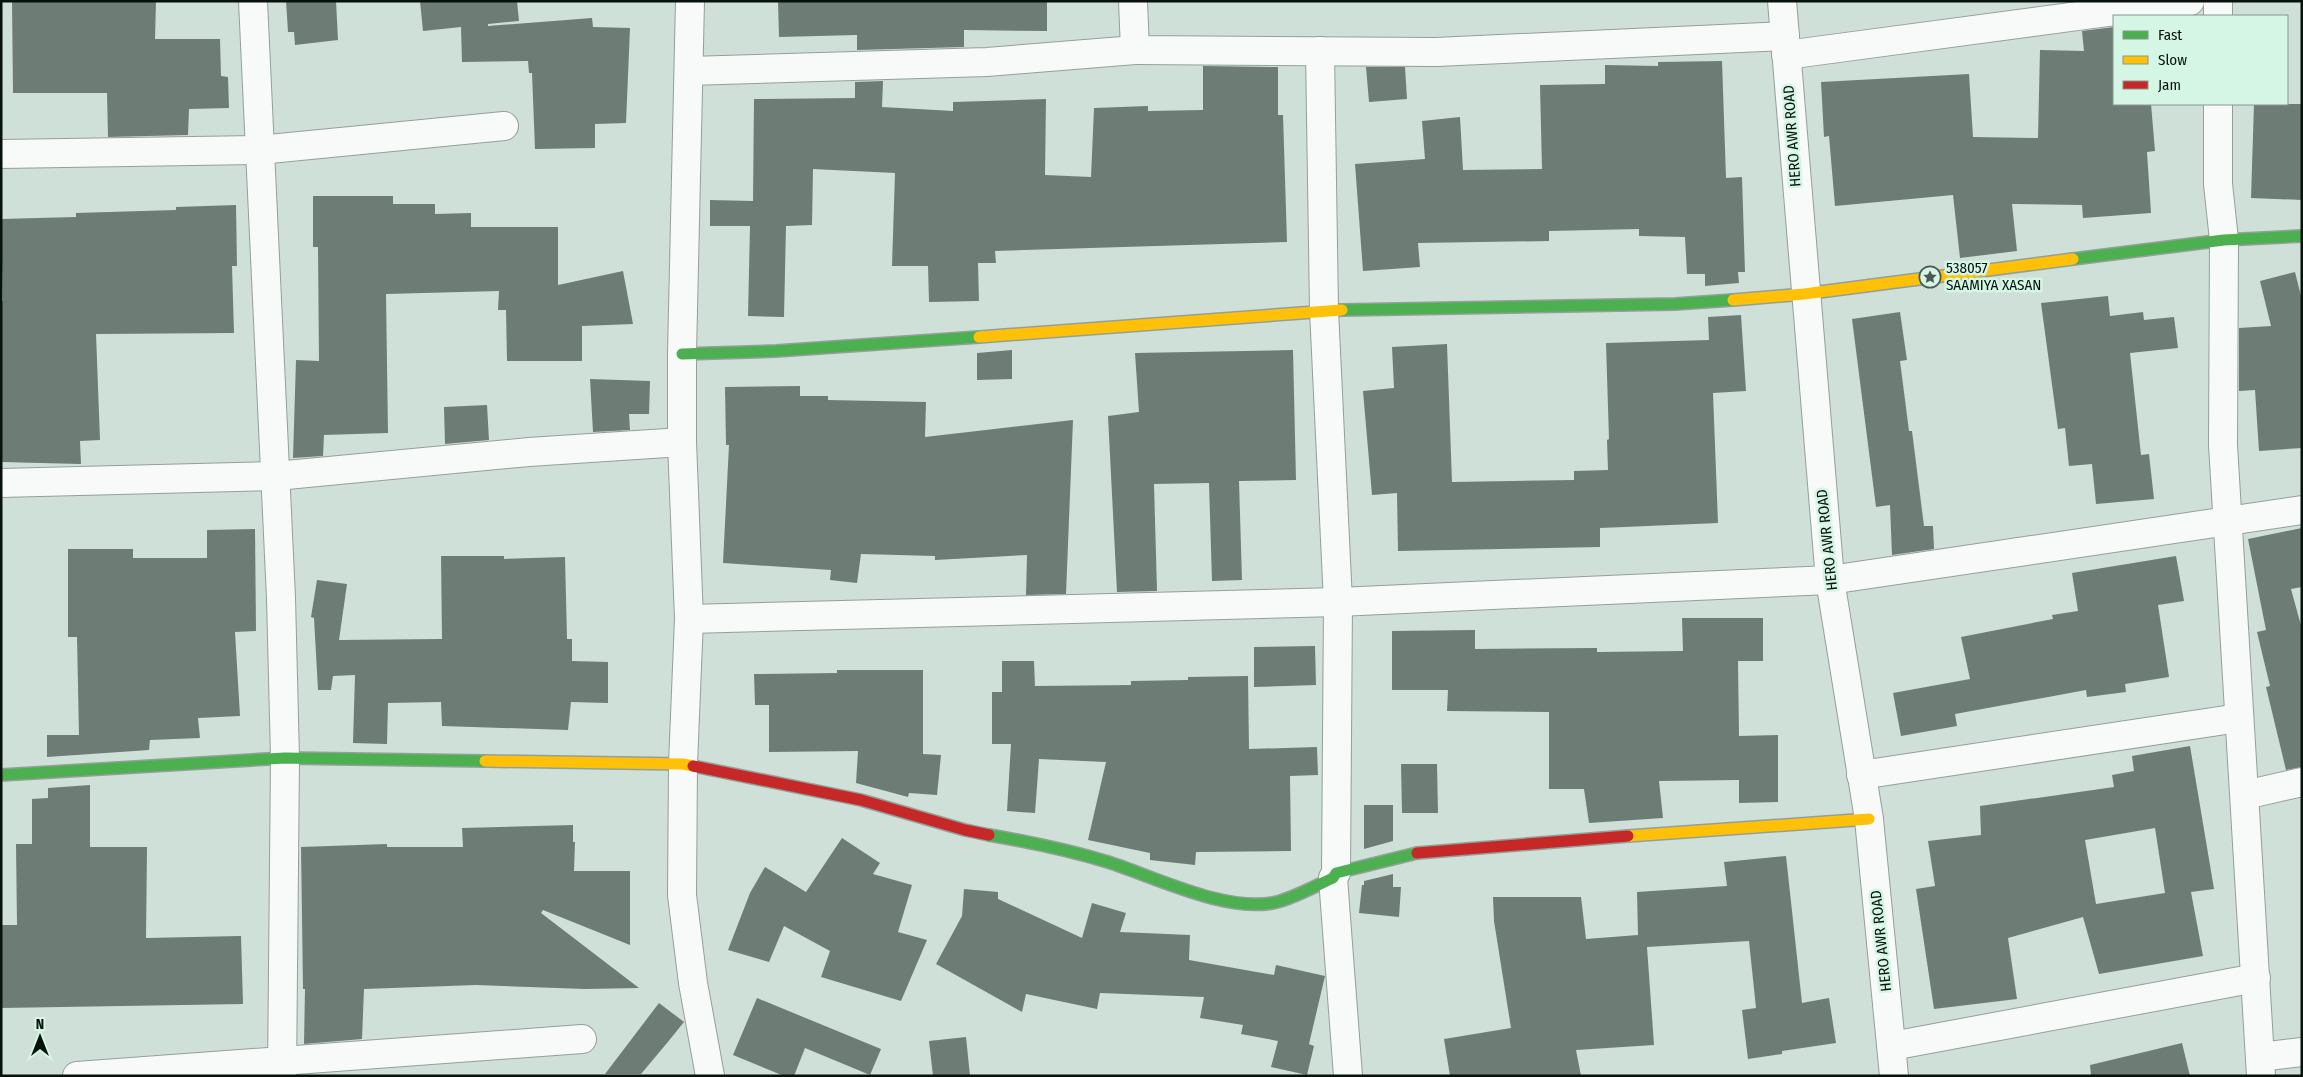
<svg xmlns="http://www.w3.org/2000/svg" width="2303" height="1077" font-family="'Fira Sans Condensed',sans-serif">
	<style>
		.building { fill: #6e7c76; fill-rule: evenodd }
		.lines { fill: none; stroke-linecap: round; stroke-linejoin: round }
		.street-casing { stroke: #93a09a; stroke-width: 30 }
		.fast-casing { stroke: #93a09a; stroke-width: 14 }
		.slow-casing { stroke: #93a09a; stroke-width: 14 }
		.jam-casing { stroke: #93a09a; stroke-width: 14 }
		.street { stroke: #f8faf9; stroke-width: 28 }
		.fast { stroke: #4caf50; stroke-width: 11 }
		.slow { stroke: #ffc107; stroke-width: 11 }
		.jam { stroke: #c62828; stroke-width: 11 }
		.labels { text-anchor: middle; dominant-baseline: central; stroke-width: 5; stroke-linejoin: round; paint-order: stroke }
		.street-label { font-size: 15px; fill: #07120d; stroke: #d5f5e5 }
		.poi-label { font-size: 15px; fill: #07120d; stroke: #d5f5e5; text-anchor: start }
	</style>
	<rect width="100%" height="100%" fill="#cfe0d8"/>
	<g class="building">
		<polygon points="12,1 156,1 155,39 220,39 221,76 228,77 229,108 189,109 188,135 108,137 107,93 13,93"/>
		<polygon points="286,1 336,1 338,40 295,45 294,32 288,32"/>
		<polygon points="420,1 517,1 519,21 488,24 488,26 592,18 593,27 630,28 626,123 595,124 595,148 535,149 532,73 529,73 528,61 462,62 461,27 423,31"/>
		<polygon points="778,1 1047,1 1047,31 964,30 964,47 857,50 857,35 779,37"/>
		<polygon points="2114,27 2114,104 2151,104 2155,151 2147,152 2151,213 2083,218 2082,205 2012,204 2017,251 1960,258 1953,195 1835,206 1829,136 1824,137 1821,82 1969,74 1973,137 2038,138 2040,50 2084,51 2082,31"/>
		<polygon points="1722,61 1726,178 1742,177 1745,272 1738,272 1739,283 1705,286 1705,274 1687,274 1685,237 1639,236 1639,229 1549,231 1549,241 1418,243 1420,267 1363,271 1355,164 1425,159 1422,121 1460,117 1463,170 1542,169 1540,85 1605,84 1605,65 1658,66 1658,62"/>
		<polygon points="1203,66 1278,67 1278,115 1283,115 1287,242 995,251 996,263 978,263 979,301 929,302 928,266 892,266 895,173 813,169 812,225 786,226 784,317 748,316 750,226 710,226 710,200 753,201 754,99 855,98 855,82 883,81 882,107 953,111 953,102 1046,99 1045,175 1091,177 1094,108 1148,106 1148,111 1203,110"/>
		<polygon points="1366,67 1405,67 1407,99 1369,102"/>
		<polygon points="2254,104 2302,104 2302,200 2251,198"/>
		<polygon points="313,196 393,196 393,204 435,204 435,214 471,213 471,227 558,227 558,285 623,271 633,324 582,326 582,361 507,361 506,310 498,310 499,291 386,294 388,433 324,435 323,456 293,458 296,360 319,361 318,247 313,247"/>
		<polygon points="236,205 237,266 232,266 234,333 96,334 100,440 80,441 81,464 1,462 1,301 3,301 1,219 76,217 76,213 176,210 176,207"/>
		<polygon points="2295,272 2302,300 2302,448 2259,451 2255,390 2239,391 2239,328 2271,326 2260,281"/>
		<polygon points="2108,296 2110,316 2143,312 2144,320 2174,317 2178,348 2130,353 2141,455 2149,454 2154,499 2096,504 2092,464 2069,466 2065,428 2058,429 2041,303"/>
		<polygon points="1900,312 1907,360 1900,361 1909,431 1912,431 1924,526 1933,526 1934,549 1892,555 1890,505 1876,507 1852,319"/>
		<polygon points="1741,315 1746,391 1713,393 1718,523 1600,528 1600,547 1398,551 1397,493 1372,495 1363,391 1394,388 1392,347 1447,344 1452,482 1574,480 1574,471 1608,470 1607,440 1609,439 1606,343 1709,340 1708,317"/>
		<polygon points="1012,350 1012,379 977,380 977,353"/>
		<polygon points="1293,350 1296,480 1239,481 1242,580 1212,581 1209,483 1154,484 1157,591 1117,592 1108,416 1139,412 1135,353"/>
		<polygon points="590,379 650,381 649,414 629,414 630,430 593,432"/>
		<polygon points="800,386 800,396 828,396 828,400 926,402 925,437 1073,420 1066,594 1026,595 1027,555 935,560 935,556 861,554 857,583 830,580 831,570 723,563 729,445 726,445 725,387"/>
		<polygon points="487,405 489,440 445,444 444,407"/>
		<polygon points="2302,528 2302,587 2291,589 2302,629 2302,767 2286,770 2266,687 2270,686 2257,632 2266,630 2248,539"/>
		<polygon points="255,529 256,631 235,632 240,716 198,718 200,738 150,740 149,750 47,757 47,735 79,735 77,637 68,637 68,549 133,549 133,558 207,558 207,530"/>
		<polygon points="441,556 504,556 504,559 565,557 567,639 572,639 572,661 608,662 608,703 571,702 568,730 442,726 441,702 388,703 387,744 353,743 355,675 333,676 331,690 318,690 314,618 311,617 317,580 347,584 339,640 442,639"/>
		<polygon points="2176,556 2184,601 2158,605 2169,677 2125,684 2126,692 2087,697 2086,690 1955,714 1957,726 1901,736 1893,693 1970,679 1961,637 2053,619 2052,615 2078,611 2072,573"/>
		<polygon points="1682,618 1763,618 1763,661 1738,661 1739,736 1778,735 1778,802 1739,803 1739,780 1659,781 1663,818 1589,823 1584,789 1549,789 1549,712 1447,711 1448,690 1392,690 1392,631 1475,630 1475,649 1597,648 1597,652 1683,651"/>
		<polygon points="1315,646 1316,685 1254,687 1254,647"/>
		<polygon points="1002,661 1034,661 1035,686 1131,685 1131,681 1188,680 1188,677 1248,676 1249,749 1317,747 1318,775 1290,776 1291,851 1196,852 1195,865 1150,860 1150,853 1088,840 1106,762 1039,759 1035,813 1007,811 1011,744 992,744 992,692 1002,692"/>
		<polygon points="837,670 923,670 923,754 941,755 937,795 909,793 908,797 856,783 858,751 769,752 769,705 755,705 754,674 837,673"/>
		<path d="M2190,746L2214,889L2191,892L2203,956L2099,974L2083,917L2008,938L2017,999L1934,1009L1916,889L1935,886L1928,841L1981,835L1980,806L2114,787L2112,775L2134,771L2132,756ZM2155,828L2165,893L2096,904L2085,840Z"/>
		<polygon points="1401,764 1437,764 1438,813 1402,813"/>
		<polygon points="90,785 90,847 147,847 146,938 241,936 243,1004 1,1008 1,925 17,925 16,844 32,844 32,799 48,798 48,788"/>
		<polygon points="1364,805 1393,805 1393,841 1364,849"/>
		<polygon points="573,825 573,842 575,842 574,871 630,871 630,945 543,910 541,913 639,988 585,989 476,985 364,989 362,1039 304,1044 305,989 303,989 301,847 387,844 387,847 463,847 462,828"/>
		<polygon points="842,838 880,863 873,874 912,885 898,932 927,940 901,1001 821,977 830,951 784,926 769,962 728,950 750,893 765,867 806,892"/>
		<polygon points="1786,856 1802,1003 1829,998 1836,1043 1782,1051 1782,1054 1748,1059 1742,1010 1756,1008 1749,941 1647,947 1654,1045 1576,1050 1581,1076 1450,1076 1444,1039 1511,1028 1494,921 1493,897 1581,897 1586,939 1638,935 1637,892 1727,886 1724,862"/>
		<polygon points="1393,874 1393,887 1401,887 1399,917 1359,913 1362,885 1364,885 1364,881"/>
		<polygon points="964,889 998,892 998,899 1082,938 1092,903 1126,913 1120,932 1190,935 1189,960 1274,975 1276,965 1325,976 1309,1044 1314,1046 1307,1075 1271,1067 1278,1041 1241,1034 1243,1025 1200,1018 1204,997 1100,993 1097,1009 1026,994 1022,1012 936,964 962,916"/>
		<polygon points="757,998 881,1049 870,1075 805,1048 794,1076 784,1076 733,1055"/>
		<polygon points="659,1003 684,1022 667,1043 641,1074 605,1074"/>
		<polygon points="966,1037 970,1076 933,1076 929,1041"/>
		<polygon points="2182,1043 2190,1076 2091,1076 2090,1065"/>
	</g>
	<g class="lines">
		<g class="street-casing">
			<g id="street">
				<polyline points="253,1 281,598 285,758 282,1076"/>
				<polyline points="690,1 682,354 682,442 689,619 683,764 682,895 693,983 710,1076"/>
				<polyline points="1133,1 1135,50 1436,52 1785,36"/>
				<polyline points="1782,1 1830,580 1869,819 1894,1076"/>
				<polyline points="2218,1 2218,16"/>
				<polyline points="1320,51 1324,310 1338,602 1336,873"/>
				<polyline points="1786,55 2190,1"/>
				<polyline points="689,71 987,62 1135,50"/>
				<polyline points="2218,104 2218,184 2224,240 2223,445 2261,1076"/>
				<polyline points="1,154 259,150 504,126"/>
				<polyline points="1,483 276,476 529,452 682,442"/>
				<polyline points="689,619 1338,602 1830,580 2302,510"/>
				<polyline points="1861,775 2239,718"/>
				<polyline points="2245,795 2302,782"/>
				<polyline points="1333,878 1348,1076"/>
				<polyline points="1892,1046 2256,978"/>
				<polyline points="2260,1057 2302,1052"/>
				<polyline points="77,1076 582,1039"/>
			</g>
		</g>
		<g class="fast-casing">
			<g id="fast">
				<polyline points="2073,259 2224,240 2302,236"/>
				<polyline points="1342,310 1675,304 1733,300"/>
				<polyline points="682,354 776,351 979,337"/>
				<polyline points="1,775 285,758 485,761"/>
				<path d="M989,835C1030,842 1069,850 1108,862C1155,877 1228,914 1277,902C1296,897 1315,886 1333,878L1336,873L1417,853"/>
			</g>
		</g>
		<g class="slow-casing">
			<g id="slow">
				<polyline points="1733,300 1804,294 2073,259"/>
				<polyline points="979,337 1342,310"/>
				<polyline points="485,761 683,764 693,766"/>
				<polyline points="1628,836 1869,819"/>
			</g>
		</g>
		<g class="jam-casing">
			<g id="jam">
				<polyline points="693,766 861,800 965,830 989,835"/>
				<polyline points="1417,853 1628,836"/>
			</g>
		</g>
		<use href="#street" class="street"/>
		<use href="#fast" class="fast"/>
		<use href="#slow" class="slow"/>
		<use href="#jam" class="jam"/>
	</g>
	<defs>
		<g id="sight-ring" transform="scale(1.125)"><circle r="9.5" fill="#d5f5e5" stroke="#4d5a54" stroke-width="1.5"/><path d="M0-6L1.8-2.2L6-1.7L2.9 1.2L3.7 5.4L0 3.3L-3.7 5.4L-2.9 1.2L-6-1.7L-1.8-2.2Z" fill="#4d5a54"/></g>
	</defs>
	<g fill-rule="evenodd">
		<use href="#sight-ring" x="1930" y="277"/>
	</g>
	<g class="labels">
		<g class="street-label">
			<text transform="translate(1792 136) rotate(-94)">HERO AWR ROAD</text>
			<text transform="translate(1827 540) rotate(-96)">HERO AWR ROAD</text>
			<text transform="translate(1881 941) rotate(-96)">HERO AWR ROAD</text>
		</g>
		<g class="poi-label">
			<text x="1946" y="268">538057<tspan x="1946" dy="17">SAAMIYA XASAN</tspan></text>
		</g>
	</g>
	<rect width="2303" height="1077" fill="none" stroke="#07120d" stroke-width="5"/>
	<rect x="2113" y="15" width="175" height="90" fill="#d5f5e5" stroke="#839a8f"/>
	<rect x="2123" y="31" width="25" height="8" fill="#4caf50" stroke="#839a8f"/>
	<text x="2158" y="40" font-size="15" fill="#07120d">Fast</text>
	<rect x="2123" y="56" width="25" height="8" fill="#ffc107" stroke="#839a8f"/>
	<text x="2158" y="65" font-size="15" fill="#07120d">Slow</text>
	<rect x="2123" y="81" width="25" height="8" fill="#c62828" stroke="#839a8f"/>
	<text x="2158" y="90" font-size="15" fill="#07120d">Jam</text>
	<g transform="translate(40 1037)" stroke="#d5f5e5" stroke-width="4" paint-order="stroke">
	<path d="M0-4L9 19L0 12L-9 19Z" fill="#07120d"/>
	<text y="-8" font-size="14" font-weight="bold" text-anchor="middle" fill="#07120d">N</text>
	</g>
</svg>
